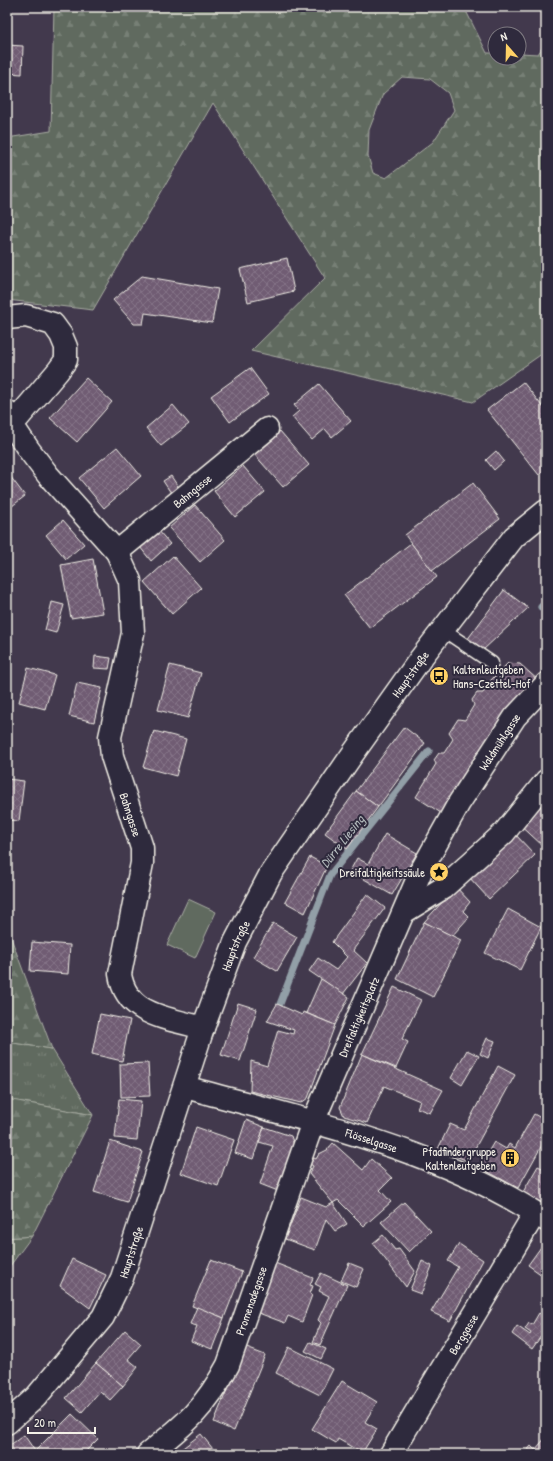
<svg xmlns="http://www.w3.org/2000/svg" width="553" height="1461" font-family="'Patrick Hand',sans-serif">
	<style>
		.grass { fill: url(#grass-tufts); stroke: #aaaea4 }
		.forest { fill: url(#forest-firs); stroke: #aaaea4; fill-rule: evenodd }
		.pitch { fill: #606a5f; stroke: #aaaea4 }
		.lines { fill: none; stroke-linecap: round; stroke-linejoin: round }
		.stream { stroke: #929fa7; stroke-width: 7 }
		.building { fill: url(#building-cross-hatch); stroke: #f4f1e8 }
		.lane-casing { stroke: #f4f1e8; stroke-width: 15 }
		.street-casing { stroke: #f4f1e8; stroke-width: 25 }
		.secondary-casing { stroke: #f4f1e8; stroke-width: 25 }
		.lane { stroke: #2f2a3d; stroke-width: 12 }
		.street { stroke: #2f2a3d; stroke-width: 22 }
		.secondary { stroke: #2f2a3d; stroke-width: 22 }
		.labels { text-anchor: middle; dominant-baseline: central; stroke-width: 4; stroke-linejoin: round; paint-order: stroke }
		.street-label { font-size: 12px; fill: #f4f1e8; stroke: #2f2a3d }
		.poi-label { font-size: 12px; fill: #f4f1e8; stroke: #2f2a3d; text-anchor: end }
		.water-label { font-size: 13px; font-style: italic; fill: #b3babc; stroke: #2f2a3d }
	</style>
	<defs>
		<pattern id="grass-tufts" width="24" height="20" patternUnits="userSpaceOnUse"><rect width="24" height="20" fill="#606a5f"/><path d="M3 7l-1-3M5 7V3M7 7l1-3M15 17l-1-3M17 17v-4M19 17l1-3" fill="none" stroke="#778076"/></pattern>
		<pattern id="forest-firs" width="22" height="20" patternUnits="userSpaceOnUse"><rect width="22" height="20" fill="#606a5f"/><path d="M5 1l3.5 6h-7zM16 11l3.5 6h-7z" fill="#778076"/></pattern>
		<pattern id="building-cross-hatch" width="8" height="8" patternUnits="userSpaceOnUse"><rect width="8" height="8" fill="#6f5b73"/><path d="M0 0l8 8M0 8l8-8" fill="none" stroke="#847387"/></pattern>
	</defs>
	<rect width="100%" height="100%" fill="#42394d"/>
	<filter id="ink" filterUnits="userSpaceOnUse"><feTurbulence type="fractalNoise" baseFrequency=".025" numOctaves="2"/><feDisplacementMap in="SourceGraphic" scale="8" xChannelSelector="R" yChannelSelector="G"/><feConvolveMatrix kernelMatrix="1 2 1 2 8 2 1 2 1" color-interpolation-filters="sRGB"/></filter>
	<g filter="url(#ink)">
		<g class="grass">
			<polygon points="7,1042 52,1049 93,1115 7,1099"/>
			<polygon points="32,1236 7,1270 7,1238"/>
		</g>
		<g class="forest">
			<path d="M54,7H468L466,11L487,53H495V58H519V53L538,54L546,42V351L473,402L251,351L325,278L213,103L93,310L7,300V138L51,131ZM402,77L430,79L448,93L454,110L433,142L386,178L373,173L368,156L369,130L383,94Z"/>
			<polygon points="7,927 52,1049 7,1042"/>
			<polygon points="7,1099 93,1115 32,1236 7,1238"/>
		</g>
		<polygon class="pitch" points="188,899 216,912 195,958 167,945"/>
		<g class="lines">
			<g class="stream">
				<polyline points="541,607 546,602"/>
				<polyline points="280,1004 330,875 429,751"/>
			</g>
		</g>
		<g class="building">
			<polygon points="7,45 23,46 22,74 7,73"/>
			<polygon points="287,258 294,291 248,302 240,269"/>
			<polygon points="142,276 218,289 212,323 145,313 143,324 134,324 113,300"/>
			<polygon points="250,368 269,394 230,422 211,396"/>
			<polygon points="86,378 112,402 77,442 50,418"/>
			<polygon points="523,382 546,411 546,470 539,475 487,410"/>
			<polygon points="319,384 351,421 332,437 325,429 312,440 292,417 299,411 294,405"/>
			<polygon points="173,405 189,424 161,446 146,428"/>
			<polygon points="280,431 309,465 283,487 254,454"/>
			<polygon points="117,447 141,476 104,508 79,478"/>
			<polygon points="496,451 504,461 494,470 486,460"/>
			<polygon points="243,466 265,492 235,517 214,491"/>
			<polygon points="7,472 25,496 7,510"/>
			<polygon points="171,476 179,488 171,493 163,481"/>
			<polygon points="473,483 500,519 432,571 405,535"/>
			<polygon points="195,505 225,540 200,562 169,528"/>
			<polygon points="63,520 84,544 66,559 46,535"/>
			<polygon points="158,530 170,544 151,561 140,547"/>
			<polygon points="411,543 437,577 370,628 344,595"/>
			<polygon points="173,556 201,588 172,614 144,582"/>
			<polygon points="93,559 103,613 71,618 61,565"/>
			<polygon points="504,590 528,608 482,651 467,640"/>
			<polygon points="52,602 64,605 56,633 45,630"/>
			<polygon points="95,656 111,658 109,669 94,668"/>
			<polygon points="508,663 520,664 539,681 441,813 416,797 436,764 434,760 439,753 444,753 453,739 449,733 458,719 465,720 474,705 472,700 477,693 483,693 490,681"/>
			<polygon points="170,665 201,673 188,718 158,710"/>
			<polygon points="28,668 55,675 45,709 19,702"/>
			<polygon points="77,683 102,688 94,722 69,716"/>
			<polygon points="404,727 425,743 378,807 356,791"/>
			<polygon points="154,731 186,739 176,776 143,767"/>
			<polygon points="7,779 24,781 19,821 7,820"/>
			<polygon points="356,791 378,807 347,849 325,833"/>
			<polygon points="536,800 546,809 546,843 543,846 517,822"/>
			<polygon points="514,833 535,855 489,899 468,876"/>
			<polygon points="385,834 417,853 392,895 350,871 357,858 368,864"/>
			<polygon points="310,857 327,866 305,913 285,902"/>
			<polygon points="456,887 470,902 463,911 469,917 452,936 424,922"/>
			<polygon points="367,894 385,908 353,950 367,963 343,994 309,971 318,958 336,970 347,957 332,942"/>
			<polygon points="508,909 541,927 520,970 485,953"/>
			<polygon points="424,922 461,940 433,997 397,979"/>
			<polygon points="273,923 297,937 277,971 253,957"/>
			<polygon points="32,942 70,945 68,974 30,971"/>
			<polygon points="321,979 349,997 335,1025 306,1013"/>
			<polygon points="394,987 421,1000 402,1039 408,1042 396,1068 362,1054"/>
			<polygon points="238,1003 257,1009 240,1061 221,1055"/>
			<polygon points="277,1004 302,1015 303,1012 335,1025 308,1098 301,1103 250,1091 251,1061 267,1066 278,1030 293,1034 294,1030 267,1021"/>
			<polygon points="100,1014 130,1020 122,1061 92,1054"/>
			<polygon points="487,1038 495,1041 488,1058 480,1054"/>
			<polygon points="467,1050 479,1056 462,1085 451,1078"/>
			<polygon points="362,1054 443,1090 430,1113 417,1108 420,1101 384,1086 367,1123 344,1116 340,1107"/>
			<polygon points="148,1063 150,1096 121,1097 120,1064"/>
			<polygon points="498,1066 515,1075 468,1161 438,1149 450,1124 464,1130"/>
			<polygon points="119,1099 141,1101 137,1140 115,1138"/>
			<polygon points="534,1114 546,1121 546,1138 518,1188 479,1167 494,1142 506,1149 509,1144 515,1148"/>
			<polygon points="246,1120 264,1127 253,1159 235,1153"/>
			<polygon points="196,1127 234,1140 218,1186 181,1173"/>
			<polygon points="264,1127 291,1136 294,1145 278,1191 260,1184 273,1146 259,1142"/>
			<polygon points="110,1141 143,1152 127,1202 94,1192"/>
			<polygon points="333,1143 363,1170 371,1159 392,1178 380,1190 391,1202 364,1226 338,1200 333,1203 309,1174 313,1166 310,1164 314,1158 316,1159 319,1154 327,1150"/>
			<polygon points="538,1166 546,1170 546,1205 523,1192"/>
			<polygon points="301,1197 326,1207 333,1203 347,1224 335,1231 326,1219 315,1250 285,1239"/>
			<polygon points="404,1202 431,1231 409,1252 381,1222"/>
			<polygon points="383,1235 395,1250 399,1249 415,1271 406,1287 373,1243"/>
			<polygon points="546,1240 546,1278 528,1265"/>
			<polygon points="459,1244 483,1260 450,1321 431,1312 458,1267 448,1261"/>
			<polygon points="72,1259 106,1275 90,1308 60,1286"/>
			<polygon points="211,1260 242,1272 224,1318 192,1306"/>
			<polygon points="422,1261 432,1266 421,1294 410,1290"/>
			<polygon points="275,1263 313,1278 310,1285 313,1286 310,1294 312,1295 302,1322 288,1316 285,1323 256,1312"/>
			<polygon points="349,1263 364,1269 356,1287 341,1281"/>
			<polygon points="321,1273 347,1285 320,1345 313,1342 321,1323 318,1320 329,1296 319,1291 321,1287 315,1284"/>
			<polygon points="197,1307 224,1318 212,1349 191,1341 197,1326 190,1324"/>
			<polygon points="539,1313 546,1318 546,1329 532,1349 512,1334 517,1326 530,1335 531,1333 525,1329 529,1323 532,1325"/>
			<polygon points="125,1330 141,1344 128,1359 138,1367 123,1386 96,1363"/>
			<polygon points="310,1342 326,1349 321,1359 305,1351"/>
			<polygon points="244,1347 265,1355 234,1431 214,1422"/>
			<polygon points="289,1347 333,1369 320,1395 276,1373"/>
			<polygon points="96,1363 123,1386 110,1400 100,1391 82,1412 66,1398"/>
			<polygon points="342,1381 377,1402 365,1422 377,1429 362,1453 338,1439 336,1443 312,1429"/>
			<polygon points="72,1414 98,1439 83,1454 15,1454 9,1446 24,1435 35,1451"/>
			<polygon points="201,1434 213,1449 206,1454 175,1454"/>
			<polygon points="546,1437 546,1454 524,1454 531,1446 535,1450"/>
		</g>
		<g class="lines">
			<g class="lane-casing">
				<polyline id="lane" points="443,630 492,663"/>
			</g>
			<g class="street-casing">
				<g id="street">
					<polyline points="7,318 26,316 53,324 61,335 66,347 66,360 58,371 12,425"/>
					<path id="s1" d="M7,412L12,425L29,450L48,475L117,552L130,581L133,633L110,737L112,756L142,848V863L120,974C126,1016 169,1018 203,1028"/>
					<path id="s2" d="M117,552L267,429"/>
					<polyline points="404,912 443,888 504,833 546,781"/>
					<path id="s3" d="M185,1087C305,1120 443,1150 546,1220"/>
					<path id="s4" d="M148,1454C186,1424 205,1408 228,1365L313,1122L421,871L459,803L515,717L546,684"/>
					<path id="s5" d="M391,1454L535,1213"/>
				</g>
			</g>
			<g class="secondary-casing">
				<g id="secondary">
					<path id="s6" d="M7,1423L36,1397L103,1317L122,1278L203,1028L235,942L271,873L352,755L421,658L514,537L546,511"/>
				</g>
			</g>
			<use href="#lane" class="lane"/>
			<use href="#street" class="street"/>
			<use href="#secondary" class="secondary"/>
		</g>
	</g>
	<defs>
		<g id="bus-disc" transform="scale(1)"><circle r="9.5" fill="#ffd166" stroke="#2f2a3d"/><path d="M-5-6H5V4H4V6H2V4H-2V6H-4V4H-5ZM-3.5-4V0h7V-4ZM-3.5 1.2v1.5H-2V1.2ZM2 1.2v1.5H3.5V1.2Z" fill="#111"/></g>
		<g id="sight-disc" transform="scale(1)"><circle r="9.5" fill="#ffd166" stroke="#2f2a3d"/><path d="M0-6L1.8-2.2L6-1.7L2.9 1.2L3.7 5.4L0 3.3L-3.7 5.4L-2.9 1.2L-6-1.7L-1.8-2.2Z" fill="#111"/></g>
		<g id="building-disc" transform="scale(1)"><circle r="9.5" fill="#ffd166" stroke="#2f2a3d"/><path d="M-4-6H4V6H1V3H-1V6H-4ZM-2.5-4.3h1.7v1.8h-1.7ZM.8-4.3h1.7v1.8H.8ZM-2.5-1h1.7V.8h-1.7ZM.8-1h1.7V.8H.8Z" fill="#111"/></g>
	</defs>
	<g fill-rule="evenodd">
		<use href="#bus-disc" x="439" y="676"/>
		<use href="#sight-disc" x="439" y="872"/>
		<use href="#building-disc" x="510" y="1158"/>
	</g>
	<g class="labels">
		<g class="street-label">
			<text stroke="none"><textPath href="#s2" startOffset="97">Bahngasse</textPath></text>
			<text stroke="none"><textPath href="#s6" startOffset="862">Hauptstraße</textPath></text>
			<text stroke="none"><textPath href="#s4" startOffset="803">Waldmühlgasse</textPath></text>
			<text stroke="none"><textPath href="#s1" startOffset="450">Bahngasse</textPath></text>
			<text stroke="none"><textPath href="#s6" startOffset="538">Hauptstraße</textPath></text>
			<text stroke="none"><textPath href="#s4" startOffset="493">Dreifaltigkeitsplatz</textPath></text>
			<text stroke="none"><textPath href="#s3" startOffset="194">Flösselgasse</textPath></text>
			<text stroke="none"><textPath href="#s6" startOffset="214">Hauptstraße</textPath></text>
			<text stroke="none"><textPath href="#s4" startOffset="189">Promenadegasse</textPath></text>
			<text stroke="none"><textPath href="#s5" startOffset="140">Berggasse</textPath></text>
		</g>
		<g class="poi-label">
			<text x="453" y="669" text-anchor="start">Kaltenleutgeben<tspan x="453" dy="14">Hans-Czettel-Hof</tspan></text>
			<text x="425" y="872">Dreifaltigkeitssäule</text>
			<text x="496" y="1151">Pfadfindergruppe<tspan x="496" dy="14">Kaltenleutgeben</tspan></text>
		</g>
		<g class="water-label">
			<text transform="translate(342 841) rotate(-52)">Dürre Liesing</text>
		</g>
	</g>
	<rect width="553" height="1461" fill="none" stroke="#2f2a3d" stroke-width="24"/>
	<rect x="12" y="12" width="529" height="1437" fill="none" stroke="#f4f1e8" stroke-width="1.5" filter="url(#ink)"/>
	<g transform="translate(507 46) rotate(340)"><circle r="19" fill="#2f2a3d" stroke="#7e7a81"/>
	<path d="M0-3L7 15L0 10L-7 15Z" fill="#ffd166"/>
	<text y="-6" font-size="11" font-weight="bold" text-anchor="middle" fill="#f4f1e8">N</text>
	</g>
	<path d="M28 1427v6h67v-6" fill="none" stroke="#f4f1e8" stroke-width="2"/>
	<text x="34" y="1427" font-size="12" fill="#f4f1e8" stroke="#2f2a3d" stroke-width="3" paint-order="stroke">20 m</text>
</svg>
